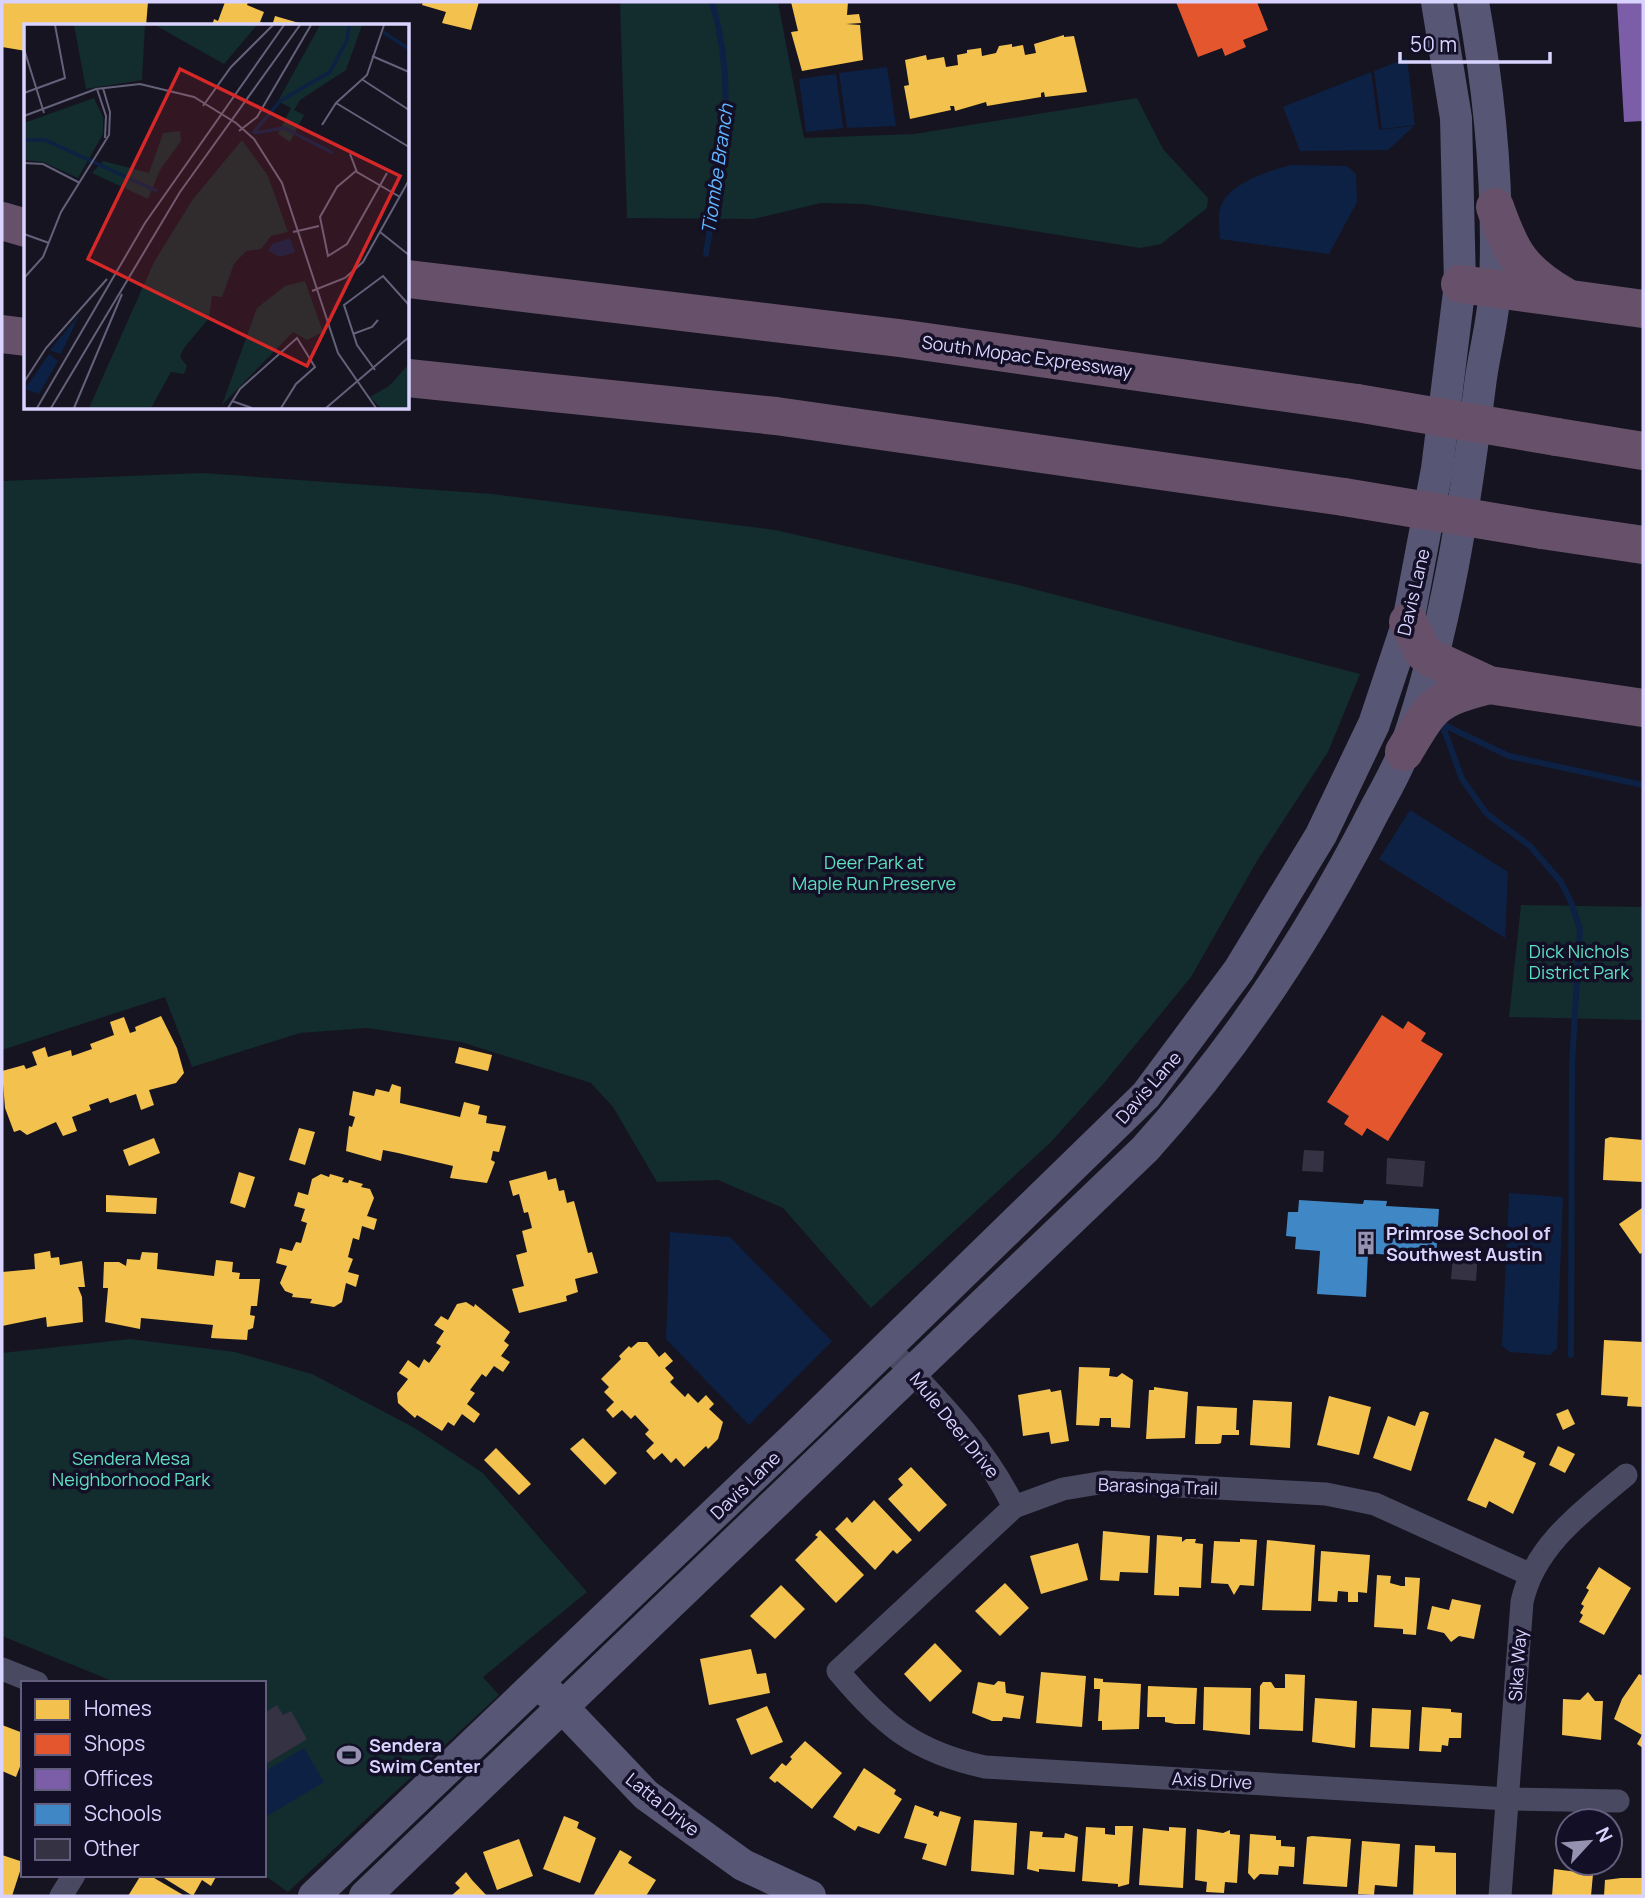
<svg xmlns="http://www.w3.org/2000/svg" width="1645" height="1898" font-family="Manrope,sans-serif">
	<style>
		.green { fill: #132c2d }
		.water { fill: #0d2144 }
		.homes { fill: #f2c14e }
		.shops { fill: #e4572e }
		.offices { fill: #7b5ea7 }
		.schools { fill: #3f88c5 }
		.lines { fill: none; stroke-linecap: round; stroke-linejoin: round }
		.stream { stroke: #0d2144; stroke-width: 6 }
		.building { fill: #343243 }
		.street { stroke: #4a4962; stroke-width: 23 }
		.secondary { stroke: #575674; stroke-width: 32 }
		.highway { stroke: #67516a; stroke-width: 38 }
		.highway-bridge { stroke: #67516a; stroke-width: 38 }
		.labels { text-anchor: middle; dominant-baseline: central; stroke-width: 7; stroke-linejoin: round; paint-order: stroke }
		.street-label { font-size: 18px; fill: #d9d4ff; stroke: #130f26 }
		.park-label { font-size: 18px; fill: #5fe0c0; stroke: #130f26 }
		.poi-label { font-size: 18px; font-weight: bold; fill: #d9d4ff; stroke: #130f26; text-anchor: start }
		.water-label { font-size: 19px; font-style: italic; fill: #62b6ff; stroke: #130f26 }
		.inset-river { fill: none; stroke: #0d2144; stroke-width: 3.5 }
		.inset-road { fill: none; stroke: #64617a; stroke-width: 2 }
		.view { fill: #d62828; fill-opacity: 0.15; stroke: #d62828; stroke-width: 3.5 }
		.inset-edge { fill: none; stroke: #d9d4ff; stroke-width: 3.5 }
	</style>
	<rect width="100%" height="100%" fill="#161421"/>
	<g class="green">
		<polygon points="620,2 778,2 804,138 914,134 1137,98 1163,149 1208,198 1207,208 1161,244 1140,248 863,204 821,203 753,219 627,218"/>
		<polygon points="203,473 492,494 775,530 1018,585 1360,674 1328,752 1257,861 1191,977 1104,1083 1050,1143 871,1308 783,1208 718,1180 657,1182 613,1107 591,1083 461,1042 367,1028 300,1033 192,1067 165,997 2,1050 2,481"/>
		<polygon points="1521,905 1643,907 1643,1020 1509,1017"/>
		<polygon points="130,1339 235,1352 312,1374 413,1427 483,1473 587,1592 483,1677 499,1695 288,1892 264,1875 264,1683 117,1683 2,1636 2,1353"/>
	</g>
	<g class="water">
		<polygon points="1407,58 1415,125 1382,129 1374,71"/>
		<polygon points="887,67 896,126 847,128 839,73"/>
		<polygon points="1371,72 1379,130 1414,126 1388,150 1300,151 1283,107"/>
		<polygon points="836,74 843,128 806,132 799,79"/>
		<path d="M1292,165L1347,166L1356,174L1357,202L1329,254L1220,239C1220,229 1217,215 1221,206C1228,184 1272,169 1292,165Z"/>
		<polygon points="1410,810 1508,872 1505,938 1379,859"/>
		<polygon points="1509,1193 1563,1197 1557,1348 1550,1355 1510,1352 1502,1346"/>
		<polygon points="670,1232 730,1237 832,1341 749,1425 666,1339"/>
		<polygon points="304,1748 324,1782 264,1818 264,1772"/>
	</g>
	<g class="homes">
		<polygon points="2,2 148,2 146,26 26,26 26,51 2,47"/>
		<polygon points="225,2 248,2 247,5 264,12 260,22 271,26 212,26 214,19 218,21"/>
		<polygon points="423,2 479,2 471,30 442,23 446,12 422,5"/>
		<polygon points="791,2 848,2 847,15 859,14 861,23 846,24 860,25 863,60 802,71 791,32 798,31"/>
		<polygon points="275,16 299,23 298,26 272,26"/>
		<polygon points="1064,35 1064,37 1074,36 1087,92 1045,97 1044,92 1041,93 1041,97 987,106 986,102 955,111 954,106 950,106 951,110 910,119 904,86 909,85 905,60 926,55 927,60 944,57 946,67 958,65 957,55 967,53 967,50 981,48 982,56 996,53 999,46 1012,44 1012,47 1023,45 1025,55 1036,53 1034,44"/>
		<polygon points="161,1016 177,1048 184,1073 176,1083 149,1090 154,1105 141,1110 136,1094 110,1103 108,1098 89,1105 91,1110 72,1117 77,1131 63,1136 56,1122 27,1135 20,1130 14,1132 5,1108 2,1071 24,1065 26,1069 37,1065 32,1052 45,1047 48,1057 71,1050 72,1056 92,1049 90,1044 114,1035 110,1022 124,1017 130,1033 136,1031 135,1027"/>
		<polygon points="459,1047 492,1055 488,1071 455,1063"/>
		<polygon points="392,1084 401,1087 400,1103 460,1117 464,1102 480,1106 478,1114 487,1116 486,1123 506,1126 499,1152 493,1151 491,1160 495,1162 487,1183 450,1178 453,1166 398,1153 383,1150 381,1161 346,1151 349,1126 352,1127 355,1117 349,1115 353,1091 374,1096 376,1089 389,1092"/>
		<polygon points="299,1128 315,1132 305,1165 289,1160"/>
		<polygon points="1610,1137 1643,1140 1643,1182 1603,1180 1605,1139"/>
		<polygon points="154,1138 160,1153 129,1166 123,1150"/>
		<polygon points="546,1171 548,1180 556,1178 559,1191 564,1190 567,1203 574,1201 588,1253 592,1252 598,1273 575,1279 578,1292 566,1296 567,1301 519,1313 512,1289 524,1286 516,1255 527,1252 522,1231 532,1228 528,1212 524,1213 519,1194 513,1196 509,1181"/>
		<polygon points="239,1172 255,1177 245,1208 230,1203"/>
		<polygon points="321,1174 329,1177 330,1174 344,1178 342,1182 348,1183 349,1180 363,1184 361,1187 370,1189 374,1198 367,1216 377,1219 374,1230 362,1226 359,1240 353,1238 348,1257 353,1259 348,1272 359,1275 356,1287 346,1283 342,1302 334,1307 310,1303 312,1299 292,1297 293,1294 285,1291 280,1283 287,1266 276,1263 280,1248 292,1251 296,1242 301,1243 307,1223 301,1221 305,1209 294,1206 298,1192 308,1195 312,1179"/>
		<polygon points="106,1195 157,1198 156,1214 106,1212"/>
		<polygon points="1642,1208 1643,1252 1640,1254 1619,1224"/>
		<polygon points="50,1251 51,1258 59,1257 60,1265 82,1261 85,1287 78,1287 82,1297 83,1322 47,1327 46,1317 2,1326 2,1272 35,1269 34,1254"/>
		<polygon points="142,1252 158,1253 157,1269 214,1276 216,1260 233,1262 232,1272 240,1273 239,1279 260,1279 257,1306 251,1306 250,1315 255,1316 253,1328 248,1330 247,1340 211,1338 213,1325 141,1318 140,1329 105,1322 108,1288 103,1288 104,1262 119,1262 126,1266 127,1259 140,1260"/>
		<polygon points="466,1302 474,1307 475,1304 510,1332 504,1341 509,1345 501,1356 510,1362 503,1372 494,1366 486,1377 482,1374 470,1390 475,1393 467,1404 480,1414 474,1423 462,1414 454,1426 448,1422 442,1431 417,1415 415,1418 398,1403 397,1393 408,1379 399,1373 408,1360 419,1368 424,1359 429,1363 441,1346 436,1343 444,1331 434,1325 441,1316 448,1320 457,1304"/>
		<polygon points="1604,1340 1643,1342 1643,1407 1627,1406 1628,1397 1601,1395"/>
		<polygon points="638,1342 647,1342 659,1357 665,1352 673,1361 665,1368 674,1378 670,1382 685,1397 688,1393 698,1403 706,1395 714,1404 709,1409 723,1422 718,1439 708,1449 706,1446 684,1467 676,1458 671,1463 662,1453 654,1460 646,1451 654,1443 645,1434 649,1430 635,1415 631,1419 622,1410 613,1418 606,1410 614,1402 604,1392 609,1387 601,1379 621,1359 619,1356 629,1346 631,1348"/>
		<polygon points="1079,1367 1110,1368 1109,1376 1117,1377 1122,1373 1133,1380 1130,1428 1111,1427 1111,1418 1100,1418 1099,1426 1076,1425"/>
		<polygon points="1154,1387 1188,1392 1185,1438 1146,1439 1149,1390 1154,1390"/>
		<polygon points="1050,1389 1051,1392 1061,1390 1069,1441 1051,1444 1049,1432 1023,1436 1018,1395"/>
		<polygon points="1329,1396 1371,1407 1359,1455 1317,1445"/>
		<polygon points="1253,1400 1292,1402 1290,1448 1250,1445"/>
		<polygon points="1197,1406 1237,1408 1236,1430 1239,1430 1239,1435 1222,1435 1221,1443 1218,1444 1195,1444"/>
		<polygon points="1568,1409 1575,1424 1563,1430 1556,1414"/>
		<polygon points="1424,1411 1429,1413 1411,1471 1373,1458 1388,1416 1415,1426 1420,1412"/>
		<polygon points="583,1438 617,1473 605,1485 570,1449"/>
		<polygon points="1495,1438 1525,1452 1523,1457 1536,1463 1513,1514 1489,1501 1486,1508 1467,1500"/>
		<polygon points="1558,1446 1575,1454 1565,1473 1549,1465"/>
		<polygon points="496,1448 531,1484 519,1495 484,1460"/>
		<polygon points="911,1467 947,1505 919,1532 888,1499 903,1485 898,1479"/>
		<polygon points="874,1500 912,1540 897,1554 893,1550 875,1570 835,1529 847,1517 852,1523"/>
		<polygon points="820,1530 864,1575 836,1603 795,1560 818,1537 815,1535"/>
		<polygon points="1103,1531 1150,1536 1148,1573 1120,1572 1119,1581 1100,1580"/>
		<polygon points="1157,1535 1182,1537 1182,1542 1186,1539 1196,1539 1195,1543 1203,1544 1201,1588 1179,1587 1179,1596 1154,1595"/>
		<polygon points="1240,1539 1257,1540 1254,1586 1240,1585 1234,1595 1228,1584 1211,1583 1214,1541 1240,1542"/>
		<polygon points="1267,1540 1315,1545 1311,1611 1262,1610"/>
		<polygon points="1078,1543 1088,1580 1041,1594 1030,1556"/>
		<polygon points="1321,1551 1370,1555 1367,1593 1358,1592 1358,1602 1348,1602 1348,1592 1338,1591 1337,1602 1318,1601"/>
		<polygon points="1599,1567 1631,1588 1604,1635 1579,1622 1583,1615 1580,1613 1584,1606 1581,1604 1589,1590 1586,1588"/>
		<polygon points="1377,1575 1391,1576 1390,1583 1401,1586 1405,1586 1405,1577 1420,1578 1416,1635 1403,1634 1403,1629 1374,1627"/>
		<polygon points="1005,1583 1029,1608 1000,1636 975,1611"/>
		<polygon points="781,1585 805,1609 775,1639 750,1616"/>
		<polygon points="1452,1599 1481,1605 1474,1639 1459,1636 1451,1642 1444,1633 1427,1629 1432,1606 1449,1610"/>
		<polygon points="935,1643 962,1671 930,1702 904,1674"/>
		<polygon points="751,1649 757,1674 766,1673 770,1693 709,1705 700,1659"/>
		<polygon points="1041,1672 1086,1676 1082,1727 1036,1723"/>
		<polygon points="1285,1674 1305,1675 1303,1731 1259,1729 1260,1686 1263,1682 1271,1682 1275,1688 1285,1688"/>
		<polygon points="1639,1674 1643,1676 1643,1748 1637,1744 1642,1735 1614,1719 1622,1699"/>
		<polygon points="1094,1678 1103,1679 1103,1682 1141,1684 1139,1729 1102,1730 1102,1721 1098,1721 1100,1689 1094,1689"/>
		<polygon points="998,1681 1005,1682 1006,1693 1024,1696 1020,1719 1003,1717 1002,1721 992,1721 972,1713 978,1682 994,1685"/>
		<polygon points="1148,1686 1197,1688 1195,1724 1175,1724 1165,1722 1165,1717 1147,1717"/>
		<polygon points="1204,1687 1251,1688 1250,1735 1203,1730"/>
		<polygon points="1588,1692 1595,1701 1603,1701 1601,1740 1562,1735 1563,1699 1580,1700"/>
		<polygon points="1315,1698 1357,1701 1355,1748 1312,1742"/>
		<polygon points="767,1706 783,1742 751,1755 736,1719"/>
		<polygon points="1422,1707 1451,1709 1451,1712 1462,1713 1461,1738 1449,1738 1448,1746 1442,1745 1441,1752 1419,1751"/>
		<polygon points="1372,1708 1411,1710 1409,1749 1370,1747"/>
		<polygon points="2,1725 23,1733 23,1759 16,1777 2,1771"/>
		<polygon points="805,1741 842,1773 812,1809 777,1781 775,1783 769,1778 782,1763 786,1766 792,1759 790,1757"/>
		<polygon points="864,1768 896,1790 894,1794 902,1799 879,1834 858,1826 855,1831 833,1817"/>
		<polygon points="915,1805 934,1812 933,1815 938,1817 940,1811 961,1817 946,1866 922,1859 927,1844 904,1838"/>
		<polygon points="564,1816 579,1822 577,1828 596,1838 580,1883 543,1869"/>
		<polygon points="974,1820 1017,1823 1014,1875 971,1871"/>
		<polygon points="1115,1826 1133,1826 1129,1884 1118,1887 1118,1884 1082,1881 1086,1827 1105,1828 1105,1834 1115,1835"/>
		<polygon points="1169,1827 1186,1828 1183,1888 1139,1885 1143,1828 1169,1831"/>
		<polygon points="1197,1829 1223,1833 1230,1830 1230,1834 1240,1835 1237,1883 1225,1882 1224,1893 1206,1892 1207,1882 1195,1880"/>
		<polygon points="1030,1831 1043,1832 1042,1837 1064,1838 1065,1833 1078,1837 1075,1872 1039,1869 1039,1872 1027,1869"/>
		<polygon points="1250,1834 1276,1836 1276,1840 1281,1840 1281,1846 1295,1847 1294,1867 1279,1866 1278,1875 1260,1874 1254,1880 1248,1873"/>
		<polygon points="1312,1836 1351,1839 1347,1887 1303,1884 1307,1837"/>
		<polygon points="519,1839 533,1876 497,1890 483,1852"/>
		<polygon points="1362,1841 1400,1844 1397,1887 1375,1885 1374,1895 1358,1894"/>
		<polygon points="1415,1845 1435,1846 1435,1852 1456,1853 1456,1896 1413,1896"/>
		<polygon points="620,1850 632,1857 628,1863 656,1880 646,1896 593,1896"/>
		<polygon points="2,1855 23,1862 12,1896 2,1896"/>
		<polygon points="1554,1869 1593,1874 1591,1896 1552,1896"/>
		<polygon points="466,1872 472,1880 487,1896 451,1896 460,1888 455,1883"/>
		<polygon points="141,1875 149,1875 185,1896 128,1896"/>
		<polygon points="159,1875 217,1875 211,1886 202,1880 193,1896"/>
		<polygon points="1621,1878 1643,1878 1643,1896 1604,1896 1605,1880"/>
	</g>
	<g class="shops">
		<polygon points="1176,2 1257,2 1268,30 1243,40 1246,47 1225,56 1222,48 1198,57"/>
		<polygon points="1382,1015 1403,1029 1408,1021 1426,1033 1421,1041 1443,1054 1388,1141 1367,1128 1362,1136 1344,1124 1349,1116 1327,1102"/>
	</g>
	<polygon class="offices" points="1617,2 1643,2 1643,121 1624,122"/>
	<polygon class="schools" points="1299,1200 1363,1204 1364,1200 1387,1201 1386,1206 1439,1209 1436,1259 1401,1256 1400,1260 1390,1259 1390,1255 1368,1253 1366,1297 1317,1294 1320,1251 1295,1249 1296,1237 1286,1236 1288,1212 1298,1212"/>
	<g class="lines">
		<g class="stream">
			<path d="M706,254C720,162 739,94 712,2"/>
			<polyline points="1442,724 1462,779 1487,814 1530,846 1561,882 1571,902 1580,929 1572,1063 1571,1355"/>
			<polyline points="1442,724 1509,756 1643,785"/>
		</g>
	</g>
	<g class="building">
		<polygon points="1304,1150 1324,1151 1323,1172 1302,1171"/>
		<polygon points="1387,1158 1425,1161 1423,1187 1386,1184"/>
		<polygon points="1453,1253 1478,1254 1476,1281 1451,1279"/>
		<polygon points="277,1705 283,1715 291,1711 307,1739 264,1765 264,1713"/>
	</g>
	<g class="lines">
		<g class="street">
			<path d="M888,1347C935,1397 984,1445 1014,1507"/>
			<path d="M1529,1574L1375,1504L1326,1494L1105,1482L1063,1489L1014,1507L838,1671C883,1725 915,1752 985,1767L1507,1799L1618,1801"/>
			<polyline points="2,1669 37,1683"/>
			<polyline points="61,1896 74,1875"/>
			<path d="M1500,1896L1522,1602C1534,1546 1584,1510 1626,1475"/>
		</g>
		<g class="secondary">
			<polyline points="547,1691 646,1795 743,1865 810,1896"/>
			<polyline points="314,1896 803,1429 1146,1095 1239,970 1321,835 1374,724 1408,622 1437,469 1460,284 1456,118 1437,2"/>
			<path d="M365,1896L1145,1149C1232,1053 1306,942 1366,827C1378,802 1395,776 1405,749C1446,632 1465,507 1480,385C1484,352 1494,319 1495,286C1499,191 1490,95 1473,2"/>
		</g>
		<g class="highway">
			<path d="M1495,207C1511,253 1521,271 1564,296"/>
			<polyline points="2,221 26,228"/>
			<polyline points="408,279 899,338 1357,403"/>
			<polyline points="1460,284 1643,309"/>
			<polyline points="2,334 26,337"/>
			<polyline points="408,378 776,416 1344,497"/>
			<polyline points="1557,437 1643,451"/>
			<polyline points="1542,530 1643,545"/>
			<polyline points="1408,622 1423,652 1431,658 1489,685 1643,708"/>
			<path d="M1404,752C1432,705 1434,699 1489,685"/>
		</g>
		<g class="highway-bridge">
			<polyline points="1357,403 1557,437"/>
			<polyline points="1344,497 1542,530"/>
		</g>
	</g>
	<defs>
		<g id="building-bare" transform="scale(1.89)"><path d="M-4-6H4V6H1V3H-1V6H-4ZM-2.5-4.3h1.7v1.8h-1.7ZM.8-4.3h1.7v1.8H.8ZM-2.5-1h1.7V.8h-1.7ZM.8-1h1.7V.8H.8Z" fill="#9591b1" stroke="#130f26" stroke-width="2.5" paint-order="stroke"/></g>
		<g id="stadium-bare" transform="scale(1.89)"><path d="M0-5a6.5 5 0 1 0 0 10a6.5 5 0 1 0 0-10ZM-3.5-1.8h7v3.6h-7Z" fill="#9591b1" stroke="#130f26" stroke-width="2.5" paint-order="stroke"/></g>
	</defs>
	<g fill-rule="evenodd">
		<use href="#building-bare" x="1366" y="1243"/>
		<use href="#stadium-bare" x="349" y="1755"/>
	</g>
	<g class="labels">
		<g class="street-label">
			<text transform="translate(1027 356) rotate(8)">South Mopac Expressway</text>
			<text transform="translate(1413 592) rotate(-77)">Davis Lane</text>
			<text transform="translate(1148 1087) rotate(-49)">Davis Lane</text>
			<text transform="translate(955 1425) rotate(51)">Mule Deer Drive</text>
			<text transform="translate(745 1485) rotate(-44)">Davis Lane</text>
			<text transform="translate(1158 1486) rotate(2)">Barasinga Trail</text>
			<text transform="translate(1517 1665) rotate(-86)">Sika Way</text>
			<text transform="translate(1212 1780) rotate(3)">Axis Drive</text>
			<text transform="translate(663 1804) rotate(39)">Latta Drive</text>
		</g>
		<g class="park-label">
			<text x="874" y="862">Deer Park at<tspan x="874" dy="21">Maple Run Preserve</tspan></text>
			<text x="1579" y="951">Dick Nichols<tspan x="1579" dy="21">District Park</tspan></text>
			<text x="131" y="1458">Sendera Mesa<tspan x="131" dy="21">Neighborhood Park</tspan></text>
		</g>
		<g class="poi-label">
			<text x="1386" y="1233">Primrose School of<tspan x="1386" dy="21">Southwest Austin</tspan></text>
			<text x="369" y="1745">Sendera<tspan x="369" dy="21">Swim Center</tspan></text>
		</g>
		<g class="water-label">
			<text transform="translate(717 169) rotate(-82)">Tiombe Branch</text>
		</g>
	</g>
	<g transform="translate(24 24)">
		<rect width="385" height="385" fill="#161421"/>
		<path d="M50,1H121L118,56L62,65ZM131,1H233L200,40ZM296,1H338L322,46L276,76L270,86L280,91L266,118L254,110L267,84L254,77ZM70,74L79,93V110L54,154L19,138L0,136V99ZM156,107L157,117L136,146L124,175L68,149L79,137L125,149L139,109ZM218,116L244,152L264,208L247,212L237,225L222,227L210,240L198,273L188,272L185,294L160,324L156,333L163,342L160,350L147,348L127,384H65L130,238L169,175ZM281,257L299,308L283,316L269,308L198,381L233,284L261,262ZM385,340V384H357L346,373L365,362Z" fill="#132c2d"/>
		<path d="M266,214L271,228L256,233L244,227L248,220ZM55,291L37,330L27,327L26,326ZM25,330L34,337L15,370L1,365Z" fill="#0d2144"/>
		<path class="inset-river" d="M359,8L385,25M229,109L256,77L306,48L323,16L325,1M230,109L260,104L309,129M0,116H21L133,167"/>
		<path class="inset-road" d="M0,25L20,89M348,32L385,48M339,56L385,86M73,65L82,92L81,114M0,69L41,54L31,1M312,79L385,123M179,82L207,43L249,1M0,92L72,65L116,60L170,73L212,99L230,115L258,159L314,329L352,384M298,101L312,79L343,51L360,1M215,107L233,93L287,1M326,130L333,148L376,173M0,139L19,140L56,159M332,147L313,163L296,193L304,232L323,220L363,149M269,208L295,202M356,208L385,231M0,210L25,219M0,254L19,233L37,188L85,111L86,88L79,64M288,267L321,254L339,238L385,156M329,310L348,303L354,296M351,346L333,321L320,281L359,252L385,281M0,358L22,324L83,255M208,377L228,384M13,384L121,199L260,1M27,384L156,168L276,1M50,384L98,270M204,384L216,365L273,314L291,343L272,360L257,384M302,384L385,313"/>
		<path class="view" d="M156,45L376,152L283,342L64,235Z"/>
		<rect width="385" height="385" class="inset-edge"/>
	</g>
	<rect width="1645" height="1898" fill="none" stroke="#d9d4ff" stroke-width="7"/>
	<rect x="21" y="1681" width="245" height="196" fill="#130f26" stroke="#625e7d" stroke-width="2"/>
	<rect x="35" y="1699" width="35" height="21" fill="#f2c14e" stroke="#625e7d" stroke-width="2"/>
	<text x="84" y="1716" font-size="21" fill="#d9d4ff">Homes</text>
	<rect x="35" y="1734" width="35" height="21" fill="#e4572e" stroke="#625e7d" stroke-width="2"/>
	<text x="84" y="1751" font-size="21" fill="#d9d4ff">Shops</text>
	<rect x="35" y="1769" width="35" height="21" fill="#7b5ea7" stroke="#625e7d" stroke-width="2"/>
	<text x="84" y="1786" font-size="21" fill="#d9d4ff">Offices</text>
	<rect x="35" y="1804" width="35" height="21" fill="#3f88c5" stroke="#625e7d" stroke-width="2"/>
	<text x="84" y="1821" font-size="21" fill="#d9d4ff">Schools</text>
	<rect x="35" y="1839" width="35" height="21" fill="#343243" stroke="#625e7d" stroke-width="2"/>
	<text x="84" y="1856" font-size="21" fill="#d9d4ff">Other</text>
	<g transform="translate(1589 1842) rotate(64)"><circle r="33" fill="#130f26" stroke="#625e7d" stroke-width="2"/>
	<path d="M0-5L12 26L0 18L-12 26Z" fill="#9591b1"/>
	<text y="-10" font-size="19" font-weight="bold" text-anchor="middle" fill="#d9d4ff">N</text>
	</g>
	<path d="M1400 52v10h150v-10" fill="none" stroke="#d9d4ff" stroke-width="3.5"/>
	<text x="1410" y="52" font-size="21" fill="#d9d4ff" stroke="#130f26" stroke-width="5" paint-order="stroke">50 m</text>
</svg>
